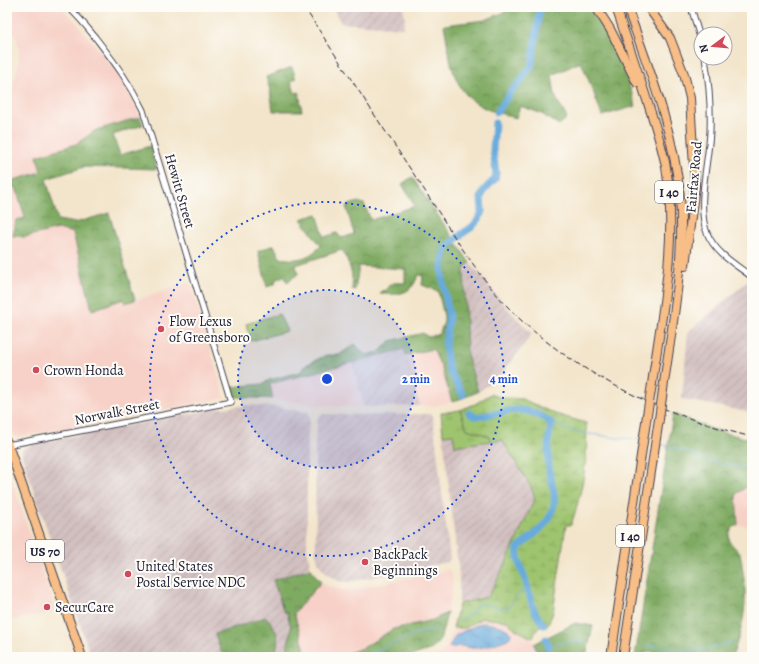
<svg xmlns="http://www.w3.org/2000/svg" width="759" height="664" font-family="Alegreya,serif">
	<style>
		.built { fill: #f7d1c7 }
		.industrial { fill: url(#industrial-furrows) }
		.grass { fill: url(#grass-tufts); stroke: #607355 }
		.forest { fill: url(#forest-crowns); stroke: #50664e }
		.wetland { fill: url(#wetland-marsh); stroke: #607355 }
		.water { fill: url(#water-ripples); stroke: #45668c }
		.lines { fill: none; stroke-linecap: round; stroke-linejoin: round }
		.stream { stroke: #68aadc; stroke-width: 1 }
		.river { stroke: #68aadc; stroke-width: 7 }
		.minor-casing { stroke: #413f51; stroke-width: 7 }
		.highway-casing { stroke: #413f51; stroke-width: 10 }
		.minor { stroke: #fff; stroke-width: 5 }
		.highway { stroke: #f7be88; stroke-width: 8 }
		.rail { stroke: #22223b; stroke-width: 1; stroke-dasharray: 6 3; stroke-linecap: butt }
		.highway-bridge-casing { stroke: #413f51; stroke-width: 10; stroke-linecap: butt }
		.highway-bridge { stroke: #f7be88; stroke-width: 8 }
		.ring { fill: none; stroke: #1d4ed8; stroke-width: 2; stroke-dasharray: 2 4 }
		.poi-dot { fill: #d1495b; stroke: #fdfcf7; stroke-width: 1.5 }
		.labels { text-anchor: middle; dominant-baseline: central; stroke-width: 4; stroke-linejoin: round; paint-order: stroke }
		.shield { fill: #fdfcf7; stroke: #646373; stroke-width: 1 }
		.shield-label { font-size: 13px; font-weight: bold; fill: #22223b }
		.street-label { font-size: 14px; fill: #22223b; stroke: #fdfcf7 }
		.poi-label { font-size: 14px; fill: #22223b; stroke: #fdfcf7; text-anchor: start }
		.centre { fill: #1d4ed8; stroke: #fdfcf7; stroke-width: 2 }
		.ring-label { font-size: 12px; text-anchor: middle; font-weight: bold; fill: #1d4ed8; stroke: #fdfcf7; stroke-width: 4; stroke-linejoin: round; paint-order: stroke }
	</style>
	<defs>
		<pattern id="industrial-furrows" width="10" height="10" patternUnits="userSpaceOnUse"><rect width="10" height="10" fill="#d2bfc0"/><path d="M-1 1l2-2M0 10L10 0M9 11l2-2" fill="none" stroke="#b4a4a6"/></pattern>
		<pattern id="grass-tufts" width="24" height="20" patternUnits="userSpaceOnUse"><rect width="24" height="20" fill="#9fc46f"/><path d="M3 7l-1-3M5 7V3M7 7l1-3M15 17l-1-3M17 17v-4M19 17l1-3" fill="none" stroke="#89a861"/></pattern>
		<pattern id="forest-crowns" width="20" height="18" patternUnits="userSpaceOnUse"><rect width="20" height="18" fill="#7faa62"/><path d="M2 6a3 3 0 1 1 6 0M12 15a3 3 0 1 1 6 0" fill="none" stroke="#688a52"/></pattern>
		<pattern id="wetland-marsh" width="20" height="14" patternUnits="userSpaceOnUse"><rect width="20" height="14" fill="#9fc46f"/><path d="M1 5h8M5 5V1M11 12h8M15 12V8" fill="none" stroke="#89a861"/></pattern>
		<pattern id="water-ripples" width="26" height="14" patternUnits="userSpaceOnUse"><rect width="26" height="14" fill="#68aadc"/><path d="M2 4q2-2 4 0t4 0M15 11q2-2 4 0t4 0" fill="none" stroke="#558ab4"/></pattern>
	</defs>
	<rect width="100%" height="100%" fill="#fdfcf7"/>
	<filter id="ink" filterUnits="userSpaceOnUse"><feTurbulence type="fractalNoise" baseFrequency=".025" numOctaves="2"/><feDisplacementMap in="SourceGraphic" scale="8" xChannelSelector="R" yChannelSelector="G"/><feConvolveMatrix kernelMatrix="1 2 1 2 8 2 1 2 1" color-interpolation-filters="sRGB"/></filter>
	<filter id="wash" filterUnits="userSpaceOnUse"><feTurbulence type="fractalNoise" baseFrequency=".012" numOctaves="4" result="noise"/><feDisplacementMap in="SourceGraphic" scale="16" xChannelSelector="R" yChannelSelector="G"/><feGaussianBlur stdDeviation="0.9" result="paint"/><feColorMatrix in="noise" values="0 0 0 0 0 0 0 0 0 0 0 0 0 0 0 0 0 1.4 0 .05"/><feComposite in="paint" operator="in"/></filter>
	<g filter="url(#wash)">
		<rect width="100%" height="100%" fill="#f3e5cb"/>
		<g class="built">
			<polygon points="7,7 61,7 76,22 104,57 122,81 133,101 140,117 96,130 76,144 37,156 42,171 7,182 7,110 19,61 19,48 16,37 7,23"/>
			<polygon points="16,187 25,218 25,237 58,229 73,233 92,310 124,299 125,303 190,283 225,398 19,437 15,436 7,414 7,189"/>
			<polygon points="433,348 442,369 452,402 434,406 420,406 406,355"/>
			<polygon points="352,362 364,407 316,405 273,399 270,384"/>
			<polygon points="7,467 56,611 7,621"/>
			<polygon points="752,483 752,534 747,526 738,525 736,494"/>
			<polygon points="448,570 451,572 452,577 452,591 447,613 433,620 393,629 363,648 348,653 343,657 307,657 294,613 321,582 328,586 338,589 351,590"/>
			<polygon points="482,618 507,621 515,629 532,638 539,657 433,657 439,655 446,647 453,628 465,628"/>
			<polygon points="646,651 689,657 645,657"/>
		</g>
		<g class="industrial">
			<polygon points="333,7 403,7 405,18 403,28 341,23"/>
			<polygon points="470,263 506,307 532,334 501,375 478,392 467,355 464,268"/>
			<polygon points="749,280 752,282 752,413 682,399 688,332"/>
			<polygon points="405,349 420,406 364,407 352,362"/>
			<polygon points="248,405 277,407 308,412 310,415 307,442 307,550 311,568 273,581 284,612 287,612 291,628 286,657 91,657 22,456 22,450 26,447 43,442 214,409"/>
			<polygon points="322,414 369,415 429,414 432,415 433,418 450,559 448,562 349,582 338,581 326,573 319,564 316,554 315,442 318,417"/>
			<polygon points="453,434 455,446 490,441 502,440 531,487 535,498 506,563 488,597 459,604 459,575 443,435"/>
		</g>
		<g class="grass">
			<polygon points="279,314 287,331 251,341 246,324"/>
			<polygon points="460,410 467,429 489,436 490,441 455,446 453,434 443,435 441,413"/>
		</g>
		<g class="forest">
			<path d="M513,7H590L619,55L636,106L602,116L592,88L581,62L552,75L555,96L567,118L559,125L540,113L520,106L516,118C507,115 498,113 489,110C450,94 451,60 444,25L485,20L512,9Z"/>
			<polygon points="292,67 296,79 291,81 295,93 299,92 302,111 273,111 270,90 266,77"/>
			<polygon points="140,117 143,125 113,135 120,155 150,146 157,169 84,167 46,179 58,220 75,223 109,213 135,300 125,303 124,299 92,310 73,233 58,229 25,237 13,236 16,220 25,218 16,187 7,189 7,182 41,172 37,156 76,144 96,130"/>
			<path d="M412,177L470,263L464,268L467,355L478,392L452,402L442,369L433,349L406,355L404,349L270,384L273,399C266,398 237,398 234,396L231,387L262,384L269,380L300,372L306,365L326,355H339L355,344L365,355L379,352L390,341L423,333L428,337L439,334L444,322V316L438,291L422,285L423,276L418,275C412,295 398,295 380,294L381,291L386,290C390,281 396,283 405,283V269L359,266L355,290L352,289C354,275 349,262 342,250L296,265L298,274L287,282L285,277L276,279L275,284L267,287L258,251L274,245L280,258C299,261 307,259 321,246L301,219L317,214L324,237L337,233L341,238L354,234L346,206L358,202L364,204L371,220L415,206L402,184Z"/>
			<path d="M673,414L712,429L752,440V483L736,494L738,525C731,527 727,534 730,542C732,546 738,549 740,554C741,557 742,562 742,566C749,601 744,624 732,657H689L646,651L645,657H635Z"/>
			<polygon points="311,568 315,575 321,582 294,613 307,657 286,657 291,628 287,612 284,612 273,580"/>
			<polygon points="447,613 441,637 437,644 432,649 408,657 343,657 348,653 363,648 393,629 433,620"/>
			<path d="M266,617C279,631 280,639 274,657H223L215,634Z"/>
			<polygon points="575,623 593,626 586,657 539,657 534,644"/>
		</g>
		<path class="wetland" d="M491,394L501,398L522,399L529,402L555,414L586,423C589,457 582,493 571,525H566L553,613L548,624L538,628L532,638L515,629L507,621L482,618L465,628H453L459,604L488,597L506,563L535,498L531,487L502,440L490,441L489,436L467,429L460,410L475,404Z"/>
		<path class="water" d="M485,623L501,626L511,632C511,634 511,636 509,638C507,640 482,648 477,648C469,649 460,643 453,648L449,647L456,635L479,624Z"/>
		<g class="lines">
			<g class="stream">
				<polyline points="552,423 571,431 617,438 641,439"/>
				<polyline points="659,444 685,451 695,454 701,459 710,461 721,464 741,466 752,469"/>
				<path d="M459,621C463,617 466,617 470,614C473,612 474,608 476,606C483,600 497,608 505,610L507,609L522,590L526,581"/>
				<polyline points="749,645 752,646"/>
				<polyline points="547,646 556,643 584,641"/>
				<path d="M645,646C662,646 678,650 695,650C708,650 720,644 733,643"/>
				<polyline points="360,657 417,633 438,630"/>
			</g>
			<g class="river">
				<polyline points="497,112 512,90 520,82 532,65 540,7"/>
				<polyline points="463,395 449,370 445,345 449,316 443,281 442,266 445,251 448,246 463,233 472,227 479,219 482,211 481,198 484,190 495,179 496,173 493,150 495,123"/>
				<path d="M469,413C471,414 472,415 474,416C484,418 506,409 520,410C532,411 542,416 552,423C547,436 548,455 549,469C551,484 558,497 552,512C546,527 530,538 518,548C516,561 523,570 526,582C529,591 530,601 534,609C536,616 540,620 544,625"/>
				<polyline points="546,639 551,657"/>
			</g>
		</g>
	</g>
	<g filter="url(#ink)">
		<g class="lines">
			<g class="minor-casing">
				<g id="minor">
					<polyline points="691,7 701,41"/>
					<path d="M705,58C709,82 711,106 710,131C709,160 696,206 707,233C716,254 735,264 752,277"/>
					<path d="M7,445L231,402L143,110C129,81 114,62 95,37C87,27 78,16 68,7"/>
				</g>
			</g>
			<g class="highway-casing">
				<g id="highway">
					<polyline points="596,7 610,29 637,83"/>
					<path d="M616,7C625,35 635,63 644,91C652,116 661,141 666,167C678,240 662,312 652,384"/>
					<path d="M627,7C649,69 674,131 680,197C685,261 672,326 663,390"/>
					<polyline points="648,7 670,38 684,74 690,98 695,185 685,266"/>
					<polyline points="7,442 82,657"/>
					<polyline points="611,657 647,415"/>
					<polyline points="623,657 659,419"/>
				</g>
			</g>
			<use href="#minor" class="minor"/>
			<use href="#highway" class="highway"/>
			<path class="rail" d="M304,7C343,67 383,128 423,188C455,237 485,290 531,329C595,383 671,417 752,437"/>
			<g class="highway-bridge-casing">
				<g id="highway-bridge">
					<polyline points="647,415 652,384"/>
					<polyline points="659,419 663,390"/>
				</g>
			</g>
			<use href="#highway-bridge" class="highway-bridge"/>
		</g>
	</g>
	<circle cx="327" cy="379" r="89" fill="#1d4ed8" fill-opacity=".12"/>
	<g class="ring">
		<circle cx="327" cy="379" r="89"/>
		<circle cx="327" cy="379" r="177"/>
	</g>
	<g class="poi-dot">
		<circle cx="161" cy="329" r="4"/>
		<circle cx="36" cy="370" r="4"/>
		<circle cx="365" cy="562" r="4"/>
		<circle cx="128" cy="574" r="4"/>
		<circle cx="47" cy="607" r="4"/>
	</g>
	<g class="labels">
		<g class="shield">
			<rect x="655" y="181" width="28" height="22" rx="3"/>
			<rect x="616" y="525" width="28" height="22" rx="3"/>
			<rect x="26" y="540" width="38" height="22" rx="3"/>
		</g>
		<g class="shield-label">
			<text x="669" y="192">I 40</text>
			<text x="630" y="536">I 40</text>
			<text x="45" y="551">US 70</text>
		</g>
		<g class="street-label">
			<text transform="translate(694 177) rotate(-85)">Fairfax Road</text>
			<text transform="translate(180 191) rotate(74)">Hewitt Street</text>
			<text transform="translate(117 412) rotate(-11)">Norwalk Street</text>
		</g>
		<g class="poi-label">
			<text x="169" y="321">Flow Lexus<tspan x="169" dy="16">of Greensboro</tspan></text>
			<text x="44" y="370">Crown Honda</text>
			<text x="373" y="554">BackPack<tspan x="373" dy="16">Beginnings</tspan></text>
			<text x="136" y="566">United States<tspan x="136" dy="16">Postal Service NDC</tspan></text>
			<text x="55" y="607">SecurCare</text>
		</g>
	</g>
	<circle cx="327" cy="379" r="6" class="centre"/>
	<g class="ring-label">
		<text x="416" y="383">2 min</text>
		<text x="504" y="383">4 min</text>
	</g>
	<rect width="759" height="664" fill="none" stroke="#fdfcf7" stroke-width="24"/>
	<g transform="translate(713 46) rotate(254)"><circle r="19" fill="#fdfcf7" stroke="#a5a5ac"/>
	<path d="M0-3L7 15L0 10L-7 15Z" fill="#d1495b"/>
	<text y="-6" font-size="11" font-weight="bold" text-anchor="middle" fill="#22223b">N</text>
	</g>
</svg>
